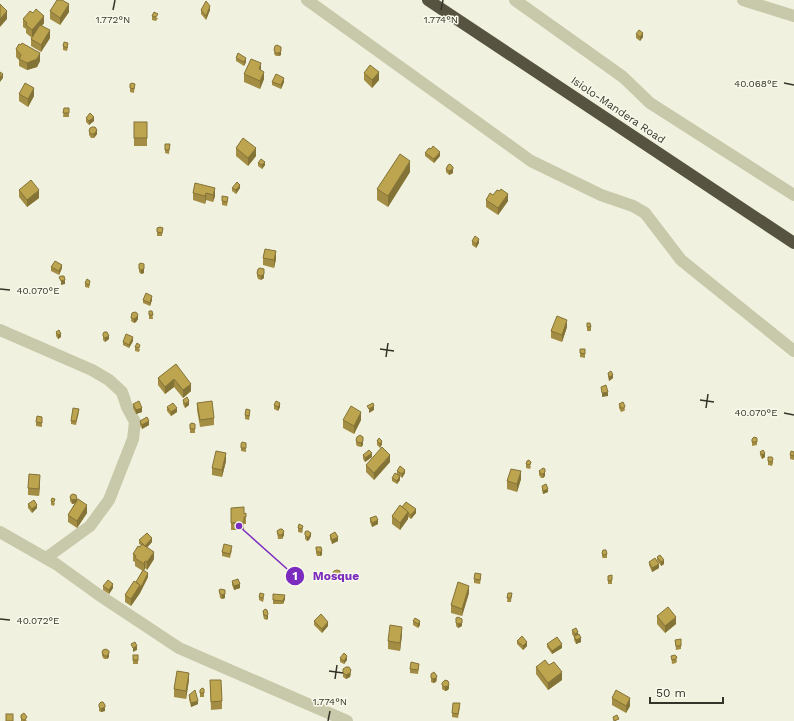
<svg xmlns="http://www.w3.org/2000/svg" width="794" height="721" font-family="'Work Sans',sans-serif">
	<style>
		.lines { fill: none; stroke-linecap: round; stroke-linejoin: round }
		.minor { stroke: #c8c8aa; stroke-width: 12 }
		.highway { stroke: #565341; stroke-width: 12 }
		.wall { fill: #a38d44 }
		.shaded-wall { fill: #847337 }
		.building { fill: #bda44f; stroke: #847337 }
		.ticks { fill: none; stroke: #363429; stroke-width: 1.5 }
		.labels { text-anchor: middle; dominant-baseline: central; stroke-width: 3; stroke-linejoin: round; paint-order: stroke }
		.street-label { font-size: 11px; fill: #363429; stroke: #f8f9ea }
		.ticks-label { font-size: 10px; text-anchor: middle; fill: #363429; stroke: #f8f9ea; stroke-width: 3; stroke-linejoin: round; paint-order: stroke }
		.leader { fill: none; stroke: #7b2cbf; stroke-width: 1.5 }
		.callout-dot { fill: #7b2cbf; stroke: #f8f9ea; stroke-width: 1.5 }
		.mark-label { font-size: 12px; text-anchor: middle; font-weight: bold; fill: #fff }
		.callout-label { font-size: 12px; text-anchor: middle; font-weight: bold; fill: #7b2cbf; stroke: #f8f9ea; stroke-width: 3; stroke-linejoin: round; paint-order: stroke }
	</style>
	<rect width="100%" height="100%" fill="#f0f1de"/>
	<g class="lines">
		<g class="minor">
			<polyline points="307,0 531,161 601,195 633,206 645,213 681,260 794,351"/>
			<polyline points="515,0 623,77 650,103 794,195"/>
			<polyline points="743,0 794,16"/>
			<polyline points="0,330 92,370 109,380 122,392 127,407 135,422 133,439 109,500 90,526 46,558"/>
			<polyline points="0,532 56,564 99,595 179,648 347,721"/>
		</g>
		<polyline class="highway" points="428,0 794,243"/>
	</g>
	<g class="wall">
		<polygon points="201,10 210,10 206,20 201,14"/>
		<polygon points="50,11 69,12 60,25 50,19"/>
		<polygon points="152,16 158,18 156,21 152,20"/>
		<polygon points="23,19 44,23 42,26 50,38 41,52 31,46 31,39 33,36 32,38 26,33 26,29 23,27"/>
		<polygon points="636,34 643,37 640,41 636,38"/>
		<polygon points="63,46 68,47 67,51 63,50"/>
		<polygon points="275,46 281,55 279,56 276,56 274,54"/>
		<polygon points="16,49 40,61 37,67 27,70 19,66 19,60 16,57"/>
		<polygon points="236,58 246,62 244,66 236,61"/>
		<polygon points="364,73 379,80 372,88 364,80"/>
		<polygon points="244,74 264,79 260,89 244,82"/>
		<polygon points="272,82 284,82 281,89 272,85"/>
		<polygon points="130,84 135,84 134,93 130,92"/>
		<polygon points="19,94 34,96 28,107 19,101"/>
		<polygon points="64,108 69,108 69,117 63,117"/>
		<polygon points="86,118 94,121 89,125 86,122"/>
		<rect x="134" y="122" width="13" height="24"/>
		<polygon points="89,131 97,134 94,138 91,138 89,135"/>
		<polygon points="165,144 170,144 169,154 165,153"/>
		<polygon points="236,148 256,156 248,166 236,156"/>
		<polygon points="425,153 440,156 434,163 425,156"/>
		<polygon points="258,163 265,165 262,169 258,166"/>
		<polygon points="453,167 453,173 449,175 446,172 446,169"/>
		<polygon points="410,172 388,207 377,200 377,189"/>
		<polygon points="195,183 215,196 213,202 206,200 205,204 193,200 193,193"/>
		<polygon points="232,188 240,188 236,194 232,191"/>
		<polygon points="19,190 39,198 27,207 19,197"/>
		<polygon points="493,195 508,201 498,215 486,207 486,200"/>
		<polygon points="228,200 227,206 222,205 222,201"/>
		<polygon points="163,228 162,236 157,236 157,232"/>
		<polygon points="472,241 479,243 476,248 472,245"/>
		<polygon points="263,258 276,259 274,268 263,265"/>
		<polygon points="51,267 62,268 59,275 51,271"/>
		<polygon points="144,268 144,273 141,274 139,272 139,269"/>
		<polygon points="257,273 264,278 261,280 258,279 257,276"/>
		<polygon points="85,283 90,284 89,288 85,287"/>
		<polygon points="143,300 152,300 150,306 143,303"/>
		<polygon points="149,311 152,311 153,319 149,319"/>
		<polygon points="132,313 138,319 136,322 134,323 131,321"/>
		<polygon points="587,323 591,327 591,331 587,331"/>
		<polygon points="567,327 562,342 551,338 551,331"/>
		<polygon points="56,332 61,337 58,339 56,336"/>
		<polygon points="103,334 109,339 105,342 103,340"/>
		<polygon points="133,341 129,348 123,345 123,342"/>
		<polygon points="135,347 140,349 139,352 135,351"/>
		<polygon points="580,349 585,349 585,358 580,357"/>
		<polygon points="176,364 191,391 183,398 174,387 165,394 158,385 158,378"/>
		<polygon points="608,373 613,378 609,381 608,377"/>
		<polygon points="183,400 189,405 185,408 183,404"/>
		<polygon points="623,402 625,410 624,411 621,412 619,408 619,404"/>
		<polygon points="197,403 214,418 214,425 200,427 197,410"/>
		<polygon points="133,404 142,412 136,414 133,408"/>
		<polygon points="274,405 280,407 278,411 274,409"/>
		<polygon points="167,407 177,412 171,416 167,411"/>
		<polygon points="79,412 76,425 71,424 71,421"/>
		<polygon points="250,414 249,420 245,419 245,415"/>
		<polygon points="343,420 361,420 354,434 343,428"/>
		<polygon points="42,421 42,427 36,426 36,422"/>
		<polygon points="140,421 149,425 142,429 140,425"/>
		<rect x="190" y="424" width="5" height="9"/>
		<polygon points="357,437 363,445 361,447 357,446 356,444 356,440"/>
		<polygon points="757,438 757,445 752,446 752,439"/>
		<polygon points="377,441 382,444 380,448 377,445"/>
		<polygon points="246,443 246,452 241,451 241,444"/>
		<polygon points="760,452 765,457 762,459 760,455"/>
		<polygon points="794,452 794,460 790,459 790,455"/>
		<polygon points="363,455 372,457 365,462 363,459"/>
		<polygon points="773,459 773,463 772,466 768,465 768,461"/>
		<polygon points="226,461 222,477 212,475 212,468"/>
		<polygon points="390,462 374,480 366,472 366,465"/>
		<polygon points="526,464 531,466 530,469 526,468"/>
		<polygon points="397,471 405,473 402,478 400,476 400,480 397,484 392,481 392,478 397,474"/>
		<polygon points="539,471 545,476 543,478 541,478 539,475"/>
		<polygon points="521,479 517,492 507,489 507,481"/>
		<polygon points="40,483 39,496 28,495 28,488"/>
		<polygon points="542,486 548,492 543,494 542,490"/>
		<polygon points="70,497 77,501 87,513 77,528 68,522 68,515 75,503 72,504 70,501"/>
		<polygon points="51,501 55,503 54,506 51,505"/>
		<polygon points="28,504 37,508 32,513 28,508"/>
		<polygon points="402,507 416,513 411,519 408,517 408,519 400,530 392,524 392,516"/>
		<polygon points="231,508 244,514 246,517 246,524 244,524 244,530 231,530"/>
		<polygon points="370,518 378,524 372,527 370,522"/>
		<polygon points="299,524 303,530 302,533 298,532 298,528"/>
		<polygon points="277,531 284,535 282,539 278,539"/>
		<polygon points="305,532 311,536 309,540 307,541 305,539"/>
		<polygon points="330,535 338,541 332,544 330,539"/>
		<polygon points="139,540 152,542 147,547 154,559 147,570 145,568 144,571 148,577 140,593 131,606 125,602 125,595 136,582 143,571 135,566 135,562 133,561 133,554 141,545 139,544"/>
		<polygon points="316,547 322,555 320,556 317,556 316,553"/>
		<polygon points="232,550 230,558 222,556 222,552"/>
		<polygon points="602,553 607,554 607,558 603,558 602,557"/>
		<polygon points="657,557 664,564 661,566 657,560"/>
		<polygon points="649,562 659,568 652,572 649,565"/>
		<polygon points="333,573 340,577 337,580 335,579 333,576"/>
		<polygon points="612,575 612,584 608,584 608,576"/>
		<polygon points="481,578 480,584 474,583 474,579"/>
		<polygon points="232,581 240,588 234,590 232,585"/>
		<polygon points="103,586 113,588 109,594 103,590"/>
		<polygon points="219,590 225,590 225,598 222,599 220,598"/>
		<polygon points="469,593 462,616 451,613 451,605"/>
		<polygon points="508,593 512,593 511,602 507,602"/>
		<polygon points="273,594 285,599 283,604 273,604"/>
		<polygon points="259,597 264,598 263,602 259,600"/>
		<polygon points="265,609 268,618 267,620 264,619 263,615 263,611"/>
		<polygon points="657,616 676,624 665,633 657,624"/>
		<polygon points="456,618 462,626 458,628 456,626"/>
		<polygon points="314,621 328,626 322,633 314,625"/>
		<polygon points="413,621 420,625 418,628 413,625"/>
		<polygon points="572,630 581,642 576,644 574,640 574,637 572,634"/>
		<polygon points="402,634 400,651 388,649 388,641"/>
		<polygon points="675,640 681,646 681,649 676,650"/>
		<polygon points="517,641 527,646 523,650 517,644"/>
		<polygon points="547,644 562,648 552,654 547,647"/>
		<polygon points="102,652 109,657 107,659 104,659 102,656"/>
		<polygon points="675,655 677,661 676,663 672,664 671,656"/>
		<polygon points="340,658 347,660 344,664 340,662"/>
		<polygon points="138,659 138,664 133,664 133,660"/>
		<polygon points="549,665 562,680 548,690 536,674 536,667"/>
		<polygon points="419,667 418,674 410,673 410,669"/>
		<polygon points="343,669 351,674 350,677 346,679 343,677"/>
		<polygon points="431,674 437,679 436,682 433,683 431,682"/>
		<polygon points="189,680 186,699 174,697 174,689"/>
		<polygon points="210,680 222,701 222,709 211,710"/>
		<polygon points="442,683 449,688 448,690 445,691 442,689"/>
		<polygon points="204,689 204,697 200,697 200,690"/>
		<polygon points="189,695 198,704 191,707 189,699"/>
		<polygon points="612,698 630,706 626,713 612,705"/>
		<polygon points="99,704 105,709 105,711 101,712 99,711"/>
		<polygon points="460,707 458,718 452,717 452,713"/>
		<polygon points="21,715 27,721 21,721"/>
	</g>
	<g class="shaded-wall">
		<polygon points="69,4 69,12 60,25 60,18"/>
		<polygon points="210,6 210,10 206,20 206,16"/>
		<polygon points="7,11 7,19 0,27 0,19"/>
		<polygon points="44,16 44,23 32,38 32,30"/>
		<polygon points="50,30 50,38 41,52 41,45"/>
		<polygon points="643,33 643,37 640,41 640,37"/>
		<polygon points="281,47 281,55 279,56 279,53"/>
		<polygon points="40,53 40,61 37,67 27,70 27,63"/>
		<polygon points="246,58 246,62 244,66 244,62"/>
		<polygon points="261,63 261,71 259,69"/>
		<polygon points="264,72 264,79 260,89 260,81"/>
		<polygon points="379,72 379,80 372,88 372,80"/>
		<polygon points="3,74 3,78 0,82 0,78"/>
		<polygon points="284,78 284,82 281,89 281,85"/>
		<polygon points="34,88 34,96 28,107 28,99"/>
		<polygon points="94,117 94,121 89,125 89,121"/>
		<polygon points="97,130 97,134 94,138 94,134"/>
		<polygon points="256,148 256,156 248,166 248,158"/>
		<polygon points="440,152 440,156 434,163 434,159"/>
		<polygon points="410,161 410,172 388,207 388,196"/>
		<polygon points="265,162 265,165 262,169 262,165"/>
		<polygon points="453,169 453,173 449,175 449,171"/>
		<polygon points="240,185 240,188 236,194 236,190"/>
		<polygon points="215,188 215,196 213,202 213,195"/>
		<polygon points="39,190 39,198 27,207 27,200"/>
		<polygon points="206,193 206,200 205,204 205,196"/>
		<polygon points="508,194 508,201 498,215 498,208"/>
		<polygon points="479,239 479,243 476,248 476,244"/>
		<polygon points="276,251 276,259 274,268 274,260"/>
		<polygon points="144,264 144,273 141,274 141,270"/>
		<polygon points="62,265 62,268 59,275 59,271"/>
		<polygon points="264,274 264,278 261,280 261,276"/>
		<polygon points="65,280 65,284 61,285 61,281"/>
		<polygon points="152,296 152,300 150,306 150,303"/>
		<polygon points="138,315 138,319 136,322 134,323 134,319"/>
		<polygon points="567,320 567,327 562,342 562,335"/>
		<polygon points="61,334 61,337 58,339 58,335"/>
		<polygon points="109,336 109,339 105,342 105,338"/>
		<polygon points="133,337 133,341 129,348 129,345"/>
		<polygon points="613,375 613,378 609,381 609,377"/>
		<polygon points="174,379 174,387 165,394 165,387"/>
		<polygon points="191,384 191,391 183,398 183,390"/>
		<polygon points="608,392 608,396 602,397 602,393"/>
		<polygon points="189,401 189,405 185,408 185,404"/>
		<polygon points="280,403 280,407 278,411 278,407"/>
		<polygon points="374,406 374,410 369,413 369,409"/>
		<polygon points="142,408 142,412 136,414 136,410"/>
		<polygon points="177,408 177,412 171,416 171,412"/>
		<polygon points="361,412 361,420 354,434 354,426"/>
		<polygon points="149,421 149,425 142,429 142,425"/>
		<polygon points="363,441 363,445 361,447 361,443"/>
		<polygon points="382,441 382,444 380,448 380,444"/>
		<polygon points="226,453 226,461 222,477 222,470"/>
		<polygon points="372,453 372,457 365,462 365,458"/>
		<polygon points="765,453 765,457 762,459 762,455"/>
		<polygon points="390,455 390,462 374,480 374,473"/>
		<polygon points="405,470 405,473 402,478 402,474"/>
		<polygon points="521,471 521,479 517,492 517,484"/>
		<polygon points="545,472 545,476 543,478 543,474"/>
		<polygon points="40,475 40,483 39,496 39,489"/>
		<polygon points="400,476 400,480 397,484 397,481"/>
		<polygon points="548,489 548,492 543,494 543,491"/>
		<polygon points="77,499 77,503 72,504 72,500"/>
		<polygon points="37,505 37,508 32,513 32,509"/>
		<polygon points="87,505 87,513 77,528 77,521"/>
		<polygon points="416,509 416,513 411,519 411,515"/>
		<polygon points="408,512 408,519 400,530 400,523"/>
		<polygon points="378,520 378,524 372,527 372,523"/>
		<polygon points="284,531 284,535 282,539 282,535"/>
		<polygon points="311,533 311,536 309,540 307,541 307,537"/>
		<polygon points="338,537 338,541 332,544 332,540"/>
		<polygon points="152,538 152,542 145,550 145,546"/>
		<polygon points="322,551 322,555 320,556 320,552"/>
		<polygon points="154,552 154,559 147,570 147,562"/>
		<polygon points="664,560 664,564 661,566 661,562"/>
		<polygon points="145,561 145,568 144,571 144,564"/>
		<polygon points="659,564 659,568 652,572 652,568"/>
		<polygon points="148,573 148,577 140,593 131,606 131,599"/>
		<polygon points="340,574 340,577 337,580 337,576"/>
		<polygon points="113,584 113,588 109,594 109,590"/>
		<polygon points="240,584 240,588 234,590 234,586"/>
		<polygon points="469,586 469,593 462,616 462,609"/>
		<polygon points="225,594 225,598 222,599 222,595"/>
		<polygon points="285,595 285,599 283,604 283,601"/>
		<polygon points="268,614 268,618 267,620 267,616"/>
		<polygon points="676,617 676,624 665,633 665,626"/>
		<polygon points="420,621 420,625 418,628 418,624"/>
		<polygon points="328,622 328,626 322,633 322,629"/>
		<polygon points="462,623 462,626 458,628 458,624"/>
		<polygon points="402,627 402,634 400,651 400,643"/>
		<polygon points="578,632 578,636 575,637 575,634"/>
		<polygon points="581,638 581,642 576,644 576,640"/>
		<polygon points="527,642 527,646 523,650 523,646"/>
		<polygon points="562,644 562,648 552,654 552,651"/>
		<polygon points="137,646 137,650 133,652 133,648"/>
		<polygon points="109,653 109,657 107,659 107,656"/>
		<polygon points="347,656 347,660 344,664 344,661"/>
		<polygon points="351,670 350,677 346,679 346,675"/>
		<polygon points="562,672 562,680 548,690 548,683"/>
		<polygon points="189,673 189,680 186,699 186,691"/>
		<polygon points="437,676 436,682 433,683 433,679"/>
		<polygon points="449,684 449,688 448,690 445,691 445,687"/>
		<polygon points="630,698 630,706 626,713 626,706"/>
		<polygon points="198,701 198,704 191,707 191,703"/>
		<polygon points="105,705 105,711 101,712 101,709"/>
	</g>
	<g class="building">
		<polygon points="57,0 62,0 69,4 60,18 50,11"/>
		<polygon points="206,1 210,6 206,16 201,10"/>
		<polygon points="0,4 7,11 0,19"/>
		<polygon points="36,9 44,16 32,30 26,25 27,23 23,19 30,11 33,13"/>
		<polygon points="154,12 158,14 156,17 152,16"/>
		<polygon points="40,25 50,30 41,45 31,39"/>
		<polygon points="639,30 643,33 640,37 636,34"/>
		<polygon points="64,42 68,43 67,48 63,46"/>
		<polygon points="22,43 40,53 37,59 27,63 19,59 21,55 16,49 19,44 21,45"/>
		<polygon points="277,45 281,47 281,51 279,53 276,53 274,50 275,46"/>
		<polygon points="238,53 246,58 244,62 236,58"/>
		<polygon points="251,59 261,63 259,69 264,72 260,81 244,74"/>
		<polygon points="370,65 379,72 372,80 364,73"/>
		<polygon points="0,72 3,74 0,78"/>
		<polygon points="276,74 284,78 281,85 272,82"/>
		<polygon points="25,83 34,88 28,99 19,94"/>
		<polygon points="132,83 135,84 134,89 130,88 130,84"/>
		<polygon points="64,108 69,108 69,113 63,113"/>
		<polygon points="90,113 94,117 89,121 86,118"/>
		<rect x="134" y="122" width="13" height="16"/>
		<polygon points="92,127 95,127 97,130 94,134 91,134 89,131 90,128"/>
		<polygon points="243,138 256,148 248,158 236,148"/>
		<polygon points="165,144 170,144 169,150 165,150"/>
		<polygon points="433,146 440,152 434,159 425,153 429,148 431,149"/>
		<polygon points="400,154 410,161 388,196 377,189"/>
		<polygon points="261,159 265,162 262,165 258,163"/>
		<polygon points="450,164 453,167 453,169 449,171 446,169 448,165"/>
		<polygon points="31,180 39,190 27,200 19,190"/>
		<polygon points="237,182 240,185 236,190 232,188"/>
		<polygon points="195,183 215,188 213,195 206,193 205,196 193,193"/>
		<polygon points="501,189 508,194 498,208 486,200 490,193 493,195 497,190 500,191"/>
		<polygon points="222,196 228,197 227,202 222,201"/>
		<polygon points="160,227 163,228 162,233 157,232 157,228"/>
		<polygon points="475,236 479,239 476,244 472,241"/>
		<polygon points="265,249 276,251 274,260 263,258"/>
		<polygon points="55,261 62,265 59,271 51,267"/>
		<polygon points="141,263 144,264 144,269 141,270 139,269 139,264"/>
		<polygon points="260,268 264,269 264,274 261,276 258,275 257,273 258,269"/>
		<polygon points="61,276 64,276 65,280 61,281 59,277"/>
		<polygon points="87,279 90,281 89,285 85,283"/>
		<polygon points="146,293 152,296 150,303 143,300"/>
		<polygon points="149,311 152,311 153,315 149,315"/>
		<polygon points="135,312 137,313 138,315 136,318 134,319 131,318 132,313"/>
		<polygon points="557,316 567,320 562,335 551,331"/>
		<polygon points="587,323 590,323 591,327 587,327"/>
		<polygon points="59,330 61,334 58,335 56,332"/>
		<polygon points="104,332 107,332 109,336 105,338 103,336 103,334"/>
		<polygon points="126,334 133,337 129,345 123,342"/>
		<polygon points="137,343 140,345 139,348 135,347"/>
		<polygon points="580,349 585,349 585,354 580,353"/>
		<polygon points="176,364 191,384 183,390 174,379 165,387 158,378"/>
		<polygon points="611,371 613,375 609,377 608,373"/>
		<polygon points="606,385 608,392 602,393 601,387"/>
		<polygon points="187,397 189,401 185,404 183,400"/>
		<polygon points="139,401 142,408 136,410 133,404"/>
		<polygon points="212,401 214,418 200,420 197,403"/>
		<polygon points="276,401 280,403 278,407 274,405"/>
		<polygon points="623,402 625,406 624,408 621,408 619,404"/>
		<polygon points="173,403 177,408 171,412 167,407"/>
		<polygon points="373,403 374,406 369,409 367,406"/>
		<polygon points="351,406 361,412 354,426 343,420"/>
		<polygon points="73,408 79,409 76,421 71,421"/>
		<polygon points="246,409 250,410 249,416 245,415"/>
		<polygon points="37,416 42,417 42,423 36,422"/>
		<polygon points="147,417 149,421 142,425 140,421"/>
		<polygon points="192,423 195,424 195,429 190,429 190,424"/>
		<polygon points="360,435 363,437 363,441 361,443 357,442 356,440 357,437"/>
		<polygon points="754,437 757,438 757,442 752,442 752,439"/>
		<polygon points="379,438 382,441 380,444 377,441"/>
		<polygon points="242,442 246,443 246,448 241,448 241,444"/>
		<polygon points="382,447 390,455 374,473 366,465"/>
		<polygon points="369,450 372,453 365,458 363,455"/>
		<polygon points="763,450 765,453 762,455 760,452"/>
		<polygon points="216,451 226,453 222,470 212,468"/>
		<polygon points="791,451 794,452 794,456 790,455"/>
		<polygon points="768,457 772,457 773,459 772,462 768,461"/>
		<polygon points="529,460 531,462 530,465 526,464 527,461"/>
		<polygon points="400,466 405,470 402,474 397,471"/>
		<polygon points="543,468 545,469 545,472 543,474 541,474 539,471"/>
		<polygon points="511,469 521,471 517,484 507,481"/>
		<polygon points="395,473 400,476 397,481 392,478"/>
		<polygon points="29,474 40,475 39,489 28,488"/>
		<polygon points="546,484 548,489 543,491 542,486"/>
		<polygon points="73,494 76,495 77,499 72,500 70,497 71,495"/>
		<polygon points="52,498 55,499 54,502 51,501"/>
		<polygon points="78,499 87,505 77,521 68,515"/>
		<polygon points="34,500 37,505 32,509 28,504"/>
		<polygon points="406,502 416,509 411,515 408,513 408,512 402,507"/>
		<polygon points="400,505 408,512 400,523 392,516"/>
		<polygon points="244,507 244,514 246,513 246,517 244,517 244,522 231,523 231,508"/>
		<polygon points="376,516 378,520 372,523 370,518"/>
		<polygon points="299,524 303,526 302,529 298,528"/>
		<polygon points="280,529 282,529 284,531 282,535 278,535 277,531"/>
		<polygon points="306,531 308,531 311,533 309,537 307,537 305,535 305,532"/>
		<polygon points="335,532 338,537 332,540 330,535"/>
		<polygon points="147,533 152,538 145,546 139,540"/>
		<polygon points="142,544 154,552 147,562 145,561 144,564 135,558 136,556 133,554 138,546 140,547"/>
		<polygon points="224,544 232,546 230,554 222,552"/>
		<polygon points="316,547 321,547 322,551 320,552 317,552 316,549"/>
		<polygon points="603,550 606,550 607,554 603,555 602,553"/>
		<polygon points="660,555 664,560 661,562 657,557"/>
		<polygon points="655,558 659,564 652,568 649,562"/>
		<polygon points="143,570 148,573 140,589 140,585 136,582"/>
		<polygon points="337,570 340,571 340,574 337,576 335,576 333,573 334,571"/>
		<polygon points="475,573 481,574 480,580 474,579"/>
		<polygon points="612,575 612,580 608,581 608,576"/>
		<polygon points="238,579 240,584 234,586 232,581"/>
		<polygon points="108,580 113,584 109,590 103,586"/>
		<polygon points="134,581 140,585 131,599 125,595"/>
		<polygon points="458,582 469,586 462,609 451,605"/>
		<polygon points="221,589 225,590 225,594 222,595 220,594 219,590"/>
		<polygon points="260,593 264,594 263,598 259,597"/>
		<polygon points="508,593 512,593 511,598 507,598"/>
		<polygon points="273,594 285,595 283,601 273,600"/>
		<polygon points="668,607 676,617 665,626 657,616"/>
		<polygon points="265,609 267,610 268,614 267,616 264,615 263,611"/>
		<polygon points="321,614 328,622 322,629 314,621"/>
		<polygon points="458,617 462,619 462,623 458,624 456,623 456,618"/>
		<polygon points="415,618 420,621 418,624 413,621"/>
		<polygon points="390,625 402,627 400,643 388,641"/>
		<polygon points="576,628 578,632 575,634 572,630"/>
		<polygon points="579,634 581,638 576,640 574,636"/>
		<polygon points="522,636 527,642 523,646 517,641"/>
		<polygon points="557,637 562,644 552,651 547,644"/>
		<polygon points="681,639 681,646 676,646 675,640"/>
		<polygon points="135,642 137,646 133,648 131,644"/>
		<polygon points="106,649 109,651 109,653 107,656 104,656 102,652 103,650"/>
		<polygon points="344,653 347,656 344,661 340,658"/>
		<rect x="133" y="655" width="5" height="5"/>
		<polygon points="675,655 677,657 676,659 672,660 671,656"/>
		<polygon points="545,660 549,665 554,662 562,672 548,683 536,667"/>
		<polygon points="411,662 419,664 418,670 410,669"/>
		<polygon points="346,667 349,667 351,670 350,673 346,675 343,673 343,669"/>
		<polygon points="177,671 189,673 186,691 174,689"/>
		<polygon points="434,672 437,676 436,678 433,679 431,678 431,674"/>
		<polygon points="210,680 221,680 222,701 211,702"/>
		<polygon points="445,680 448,681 449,684 448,686 445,687 442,685 442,683"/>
		<polygon points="202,688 204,689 204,693 200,693 200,690"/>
		<polygon points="195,690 198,701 191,703 189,695"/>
		<polygon points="616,690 630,698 626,706 612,698"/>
		<polygon points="101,702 103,702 105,705 105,707 101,709 99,707 99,704"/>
		<polygon points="453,703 460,703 458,714 452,713"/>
		<polygon points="24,713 27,717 25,720 23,720 21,718 21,715"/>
		<rect x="6" y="714" width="7" height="7"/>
		<polygon points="617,715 619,719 614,721 613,717"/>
	</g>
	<path class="ticks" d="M113,10L115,0M441,10L443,0M784,83L794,85M0,289L10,290M380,349L394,351M386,357L388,343M700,400L714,402M706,408L708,394M784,413L794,415M0,619L10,620M329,671L343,673M335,679L337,665M328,721L330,711"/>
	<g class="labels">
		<g class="street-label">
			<text transform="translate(618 110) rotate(34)">Isiolo-Mandera Road</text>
		</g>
	</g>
	<g class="ticks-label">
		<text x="113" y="23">1.772°N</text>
		<text x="441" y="23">1.774°N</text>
		<text x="756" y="87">40.068°E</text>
		<text x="38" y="294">40.070°E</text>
		<text x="756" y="416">40.070°E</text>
		<text x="38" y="624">40.072°E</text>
		<text x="330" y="705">1.774°N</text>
	</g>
	<path class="leader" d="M239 526L295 576"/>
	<g class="callout-dot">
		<circle cx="239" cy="526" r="4"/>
		<circle cx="295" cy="576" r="10"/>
	</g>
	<g class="mark-label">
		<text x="295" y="580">1</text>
	</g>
	<g class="callout-label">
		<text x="336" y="580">Mosque</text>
	</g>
	<path d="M650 697v6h73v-6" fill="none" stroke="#363429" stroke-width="2"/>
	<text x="656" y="697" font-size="12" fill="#363429" stroke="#f8f9ea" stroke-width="3" paint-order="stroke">50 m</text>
</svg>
